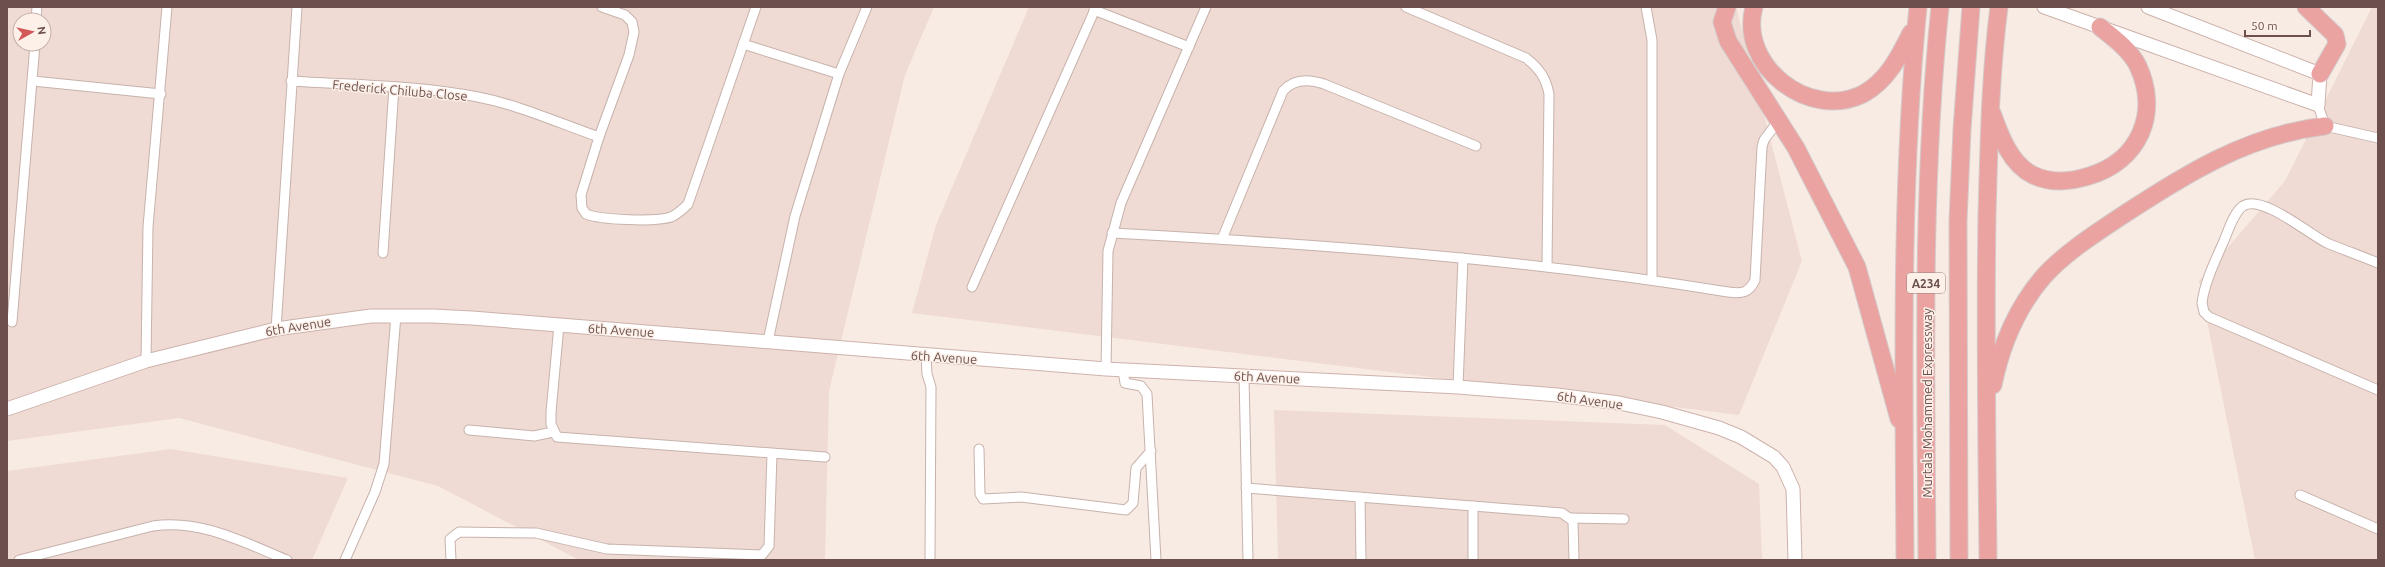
<svg xmlns="http://www.w3.org/2000/svg" width="2385" height="567" font-family="Ubuntu,sans-serif">
	<style>
		.residential { fill: #efdbd3; fill-rule: evenodd }
		.lines { fill: none; stroke-linecap: round; stroke-linejoin: round }
		.street-casing { stroke: #c7b2ac; stroke-width: 11 }
		.secondary-casing { stroke: #cdb2ac; stroke-width: 15 }
		.highway-casing { stroke: #d3caca; stroke-width: 19 }
		.street { stroke: #fff; stroke-width: 9 }
		.secondary { stroke: #fff; stroke-width: 13 }
		.highway { stroke: #eba3a2; stroke-width: 17 }
		.labels { text-anchor: middle; dominant-baseline: central; stroke-width: 3; stroke-linejoin: round; paint-order: stroke }
		.shield { fill: #fcf0e9; stroke: #98807c; stroke-width: 1 }
		.shield-label { font-size: 12px; font-weight: bold; fill: #6d504d }
		.street-label { font-size: 13px; fill: #6d504d; stroke: #fcf0e9 }
	</style>
	<rect width="100%" height="100%" fill="#f8ebe3"/>
	<g class="residential">
		<path d="M7,7H934L905,75L829,391L825,560H579L438,486L179,418L7,441ZM20,20H44V44H20Z"/>
		<polygon points="1029,7 1736,7 1802,261 1739,415 912,313 936,225"/>
		<polygon points="2372,7 2378,7 2378,560 2255,560 2199,281 2285,181"/>
		<polygon points="1274,410 1665,425 1759,484 1762,560 1278,560"/>
		<polygon points="171,449 348,478 312,560 7,560 7,471"/>
	</g>
	<g class="lines">
		<g class="street-casing">
			<g id="street">
				<path d="M602,7L625,15L632,22L634,32L629,55L599,137L581,195L582,208L586,214C601,220 656,222 671,217C678,214 683,209 688,204L756,7"/>
				<path d="M1406,7L1526,58C1539,68 1546,78 1549,94L1547,266"/>
				<polyline points="1646,7 1652,40 1652,280"/>
				<polyline points="1094,10 1189,47"/>
				<polyline points="36,20 37,7"/>
				<polyline points="743,44 839,74"/>
				<polyline points="33,81 161,94"/>
				<path d="M291,81C353,85 417,85 478,97C519,105 559,123 599,137"/>
				<polyline points="2318,105 2325,126 2378,138"/>
				<path d="M1112,233C1318,244 1524,259 1728,292C1742,294 1749,293 1755,280L1762,147L1764,140L1779,120"/>
				<path d="M1222,239L1283,91C1294,78 1309,79 1324,84L1476,146"/>
				<polyline points="383,253 394,87"/>
				<path d="M2378,263C2361,256 2344,250 2327,243C2310,235 2262,194 2243,206C2233,213 2228,232 2223,243C2215,261 2204,284 2202,303L2204,312L2209,317L2378,390"/>
				<polyline points="972,287 1096,7"/>
				<polyline points="12,322 35,44"/>
				<polyline points="559,325 551,412 551,424 557,437 825,457"/>
				<polyline points="276,329 297,7"/>
				<polyline points="768,341 795,216 839,74 867,7"/>
				<polyline points="926,355 927,374 931,387 930,560"/>
				<polyline points="146,361 148,227 167,7"/>
				<polyline points="1106,369 1108,251 1121,203 1206,7"/>
				<polyline points="1123,370 1125,383 1141,386 1147,394 1156,560"/>
				<polyline points="1244,376 1248,560"/>
				<polyline points="1458,387 1463,258"/>
				<polyline points="469,430 534,436 553,432"/>
				<polyline points="979,449 980,494 983,499 1021,497 1126,510 1133,503 1136,468 1151,451"/>
				<polyline points="1246,488 1562,513 1573,521 1574,560"/>
				<polyline points="2300,495 2378,529"/>
				<polyline points="1360,497 1361,560"/>
				<polyline points="1571,518 1624,519"/>
				<path d="M19,560L153,526C201,519 243,542 287,560"/>
				<polyline points="345,560 375,492 384,464 396,315"/>
				<polyline points="451,560 450,539 459,532 536,533 607,549 762,555 769,546 772,454"/>
				<polyline points="1473,560 1473,506"/>
			</g>
		</g>
		<g class="secondary-casing">
			<g id="secondary">
				<polyline points="2044,7 2318,105 2320,74 2148,7"/>
				<polyline points="7,409 146,361 276,329 371,316 433,316 472,318 1106,369 1458,387 1557,395 1619,403 1662,412 1719,428 1741,437 1774,457 1783,467 1793,489 1795,560"/>
			</g>
		</g>
		<g class="highway-casing">
			<g id="highway">
				<polyline points="1727,7 1722,22 1728,41 1796,148 1857,267 1899,419"/>
				<path d="M1754,7C1738,65 1809,121 1863,94C1887,81 1899,57 1911,33"/>
				<polyline points="2306,7 2335,35 2337,44 2320,74"/>
				<path d="M1992,113C2000,135 2010,164 2033,175C2051,184 2070,182 2089,176C2139,161 2160,114 2138,66C2130,50 2114,38 2100,27"/>
				<path d="M1993,385C2001,346 2017,307 2044,276C2065,253 2093,235 2120,217C2184,175 2247,135 2325,126"/>
				<path d="M1905,560C1904,376 1900,190 1918,7"/>
				<path d="M1927,560C1926,376 1921,191 1940,7"/>
				<polyline points="1959,560 1958,221 1962,129 1971,7"/>
				<path d="M1988,560C1987,445 1985,330 1987,215C1989,146 1990,76 1999,7"/>
			</g>
		</g>
		<use href="#street" class="street"/>
		<use href="#secondary" class="secondary"/>
		<use href="#highway" class="highway"/>
	</g>
	<g class="labels">
		<rect class="shield" x="1907" y="273" width="38" height="20" rx="3"/>
		<g class="shield-label">
			<text x="1926" y="283">A234</text>
		</g>
		<g class="street-label">
			<text transform="translate(400 90) rotate(5)">Frederick Chiluba Close</text>
			<text transform="translate(298 326) rotate(-9)">6th Avenue</text>
			<text transform="translate(621 330) rotate(4)">6th Avenue</text>
			<text transform="translate(944 357) rotate(4)">6th Avenue</text>
			<text transform="translate(1267 377) rotate(3)">6th Avenue</text>
			<text transform="translate(1590 400) rotate(8)">6th Avenue</text>
			<text transform="translate(1927 403) rotate(-90)">Murtala Mohammed Expressway</text>
		</g>
	</g>
	<rect width="2385" height="567" fill="none" stroke="#6d504d" stroke-width="16"/>
	<g transform="translate(32 32) rotate(82)"><circle r="19" fill="#fcf0e9" stroke="#c3b0ab"/>
	<path d="M0-3L7 15L0 10L-7 15Z" fill="#d3585a"/>
	<text y="-6" font-size="11" font-weight="bold" text-anchor="middle" fill="#6d504d">N</text>
	</g>
	<path d="M2245 30v6h65v-6" fill="none" stroke="#6d504d" stroke-width="2"/>
	<text x="2251" y="30" font-size="12" fill="#6d504d" stroke="#fcf0e9" stroke-width="3" paint-order="stroke">50 m</text>
</svg>
